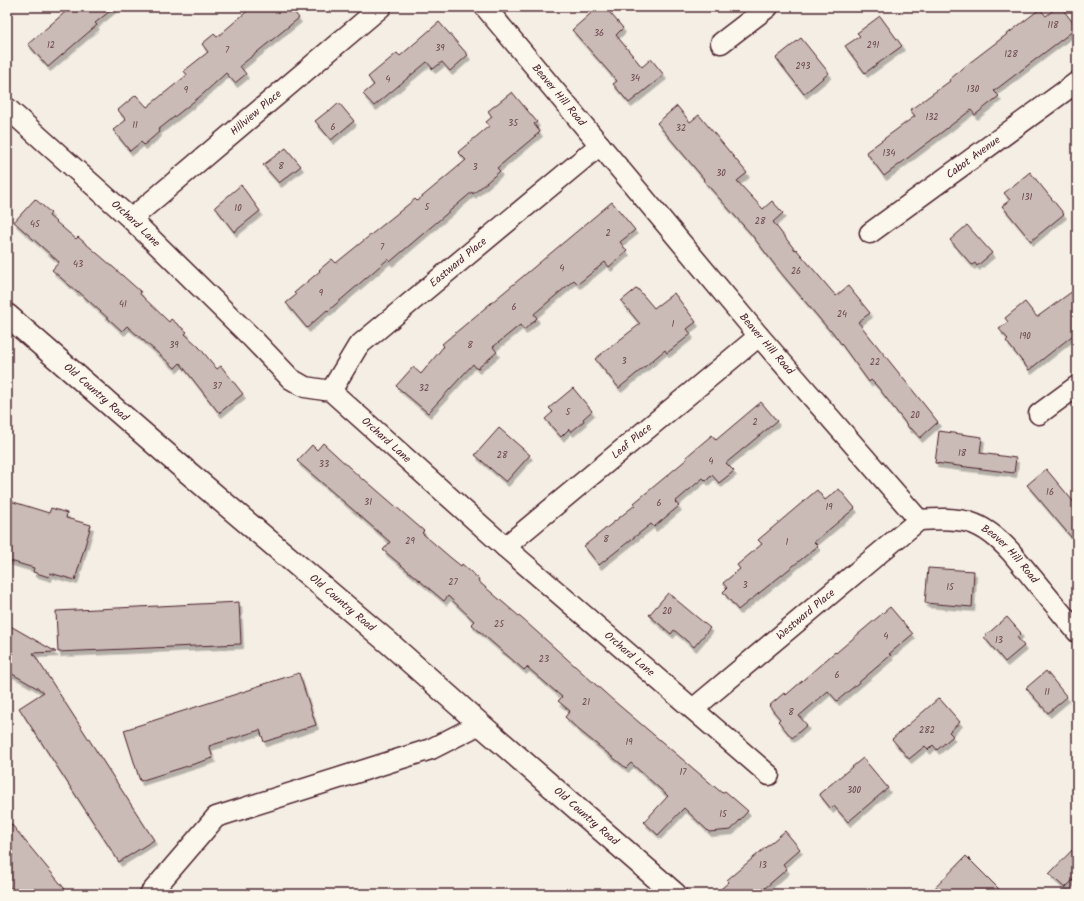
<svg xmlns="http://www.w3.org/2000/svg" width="1084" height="901" font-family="Kalam,sans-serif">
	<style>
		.building { fill: #cabbb6; stroke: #4a1f2b; filter: url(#shadow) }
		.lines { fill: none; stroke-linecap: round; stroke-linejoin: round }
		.minor-casing { stroke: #4a1f2b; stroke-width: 23 }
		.tertiary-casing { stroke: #4a1f2b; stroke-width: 25 }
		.minor { stroke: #fbf7ec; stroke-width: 20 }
		.tertiary { stroke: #fbf7ec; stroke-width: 22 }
		.labels { text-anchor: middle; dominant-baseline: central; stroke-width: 3.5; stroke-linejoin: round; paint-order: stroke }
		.number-label { font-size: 9px; fill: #6a464e }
		.street-label { font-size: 11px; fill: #4a1f2b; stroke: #fbf7ec }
	</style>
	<defs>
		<filter id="shadow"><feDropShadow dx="2.5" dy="4.5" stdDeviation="0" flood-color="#0004"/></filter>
	</defs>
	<rect width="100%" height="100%" fill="#f4eee4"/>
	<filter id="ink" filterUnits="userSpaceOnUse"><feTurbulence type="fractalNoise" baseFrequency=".025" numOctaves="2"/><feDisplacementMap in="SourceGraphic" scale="8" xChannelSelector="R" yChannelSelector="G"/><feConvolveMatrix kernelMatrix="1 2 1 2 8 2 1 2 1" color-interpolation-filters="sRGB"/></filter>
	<g filter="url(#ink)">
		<g class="building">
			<polygon points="71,7 115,7 95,23 97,25 48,67 28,44"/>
			<polygon points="252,7 290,7 299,18 240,66 246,74 235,83 226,73 203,94 158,130 159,132 144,145 141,142 130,151 113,130 126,120 118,110 136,95 147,107 187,75 184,71 208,52 202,44 214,34 217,37"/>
			<polygon points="598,7 605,7 623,28 616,35 642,67 651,59 664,75 629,103 613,84 617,81 572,30"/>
			<polygon points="1057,7 1061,7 1077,28 994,91 999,96 975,115 971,110 884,176 866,152 915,116 910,110 950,81 949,80 968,64 1040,9 1046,16"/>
			<polygon points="880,16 902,46 865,73 845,46 860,36 857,33"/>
			<polygon points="439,22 468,55 450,71 442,62 433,69 427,62 374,106 363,94 374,85 368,77 397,53 400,56"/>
			<polygon points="801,38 829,73 804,94 776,58"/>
			<polygon points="512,92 537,122 534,124 540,132 497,168 500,171 473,194 472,192 390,262 388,259 328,311 327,310 307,328 286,303 296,295 294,293 320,271 319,270 332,259 336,263 415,199 417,201 466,160 458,152 489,126 486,122 492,117 488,111"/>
			<polygon points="339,103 354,121 331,140 315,121 329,110 330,111"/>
			<polygon points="677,106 690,122 699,115 747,173 737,181 763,209 772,201 783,213 773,222 795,250 796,249 836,296 848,286 870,313 858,322 938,422 920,438 911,428 910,429 877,386 871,380 869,382 831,330 830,331 781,273 751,234 703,180 704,179 657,123"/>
			<polygon points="286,148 301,166 279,183 263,165"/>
			<polygon points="1030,172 1064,214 1031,241 1002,206 1010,200 1004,193"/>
			<polygon points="241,185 260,211 234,232 215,207"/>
			<polygon points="35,199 51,213 49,216 76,239 78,237 105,260 141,292 140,294 169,322 171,319 187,332 185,334 199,347 217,369 221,366 243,394 219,413 180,363 175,368 127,326 122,331 78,291 77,292 52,270 59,262 14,222"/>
			<polygon points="612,202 635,230 620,242 627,251 609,267 605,262 578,284 574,280 534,314 537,318 524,330 520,325 493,347 497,352 477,369 473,364 428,413 396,386 413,367 421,374 444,346 442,344"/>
			<polygon points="967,225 992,253 977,266 975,263 972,265 950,240"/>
			<polygon points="637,288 654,308 674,293 696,322 687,329 691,334 667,353 665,350 619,388 595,359 640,324 621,301"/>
			<polygon points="1077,288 1077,332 1029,370 1006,341 1008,339 999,329 1008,322 1005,318 1025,302 1037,317"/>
			<polygon points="573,388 592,411 583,419 584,421 571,432 569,429 561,437 545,419 553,412 549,408"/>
			<polygon points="761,402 777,421 726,463 734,471 719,483 712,475 706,481 703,478 675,502 679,506 654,527 651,524 599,565 584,546 635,505 634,503 687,459 686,457 712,435 716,440"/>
			<polygon points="499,428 530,455 506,482 475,455"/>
			<polygon points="939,431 982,437 980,453 1016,458 1014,473 935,463"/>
			<polygon points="323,443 363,480 364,479 424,531 422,533 451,558 461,566 462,564 479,579 478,581 527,623 614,701 722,793 725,791 748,811 731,830 709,832 684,808 658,835 644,822 668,796 631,763 626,768 579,730 565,717 570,711 558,701 562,697 527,667 524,670 471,624 474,621 448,596 444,601 383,550 390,542 297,461 312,445 317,450"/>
			<polygon points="1046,469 1077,506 1077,544 1027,485"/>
			<polygon points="839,489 855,508 814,542 818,546 738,610 723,592 727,588 723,583 740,569 737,565 762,544 758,540 817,490 825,500"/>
			<polygon points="7,500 49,513 51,508 67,513 66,518 91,525 75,580 50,573 49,577 33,572 34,568 7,560"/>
			<polygon points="928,568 974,571 972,607 925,603"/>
			<polygon points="668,593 710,628 694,647 674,630 671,634 649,615"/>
			<polygon points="239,602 241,644 58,652 56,611"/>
			<polygon points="890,607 913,634 889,654 891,655 837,701 828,691 799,716 807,725 792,738 778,721 780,719 769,706 784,693 786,695 835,652 836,653 850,641"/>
			<polygon points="1007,617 1021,633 1017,637 1024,646 1005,662 984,637"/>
			<polygon points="7,624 56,652 33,653 154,840 119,862 19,708 44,692 7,671"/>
			<polygon points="1046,671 1067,697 1048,713 1026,688"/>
			<polygon points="299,673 316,725 264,742 260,730 209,746 213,758 140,781 124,730 252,689 252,688"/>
			<polygon points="939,698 960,722 949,732 953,736 937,750 933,745 928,750 925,746 909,759 892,739"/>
			<polygon points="863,758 888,788 848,822 834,806 831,809 819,794"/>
			<polygon points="7,819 69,894 15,894 7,884"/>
			<polygon points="785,831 800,849 783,864 787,869 758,894 715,894 729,882 727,880"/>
			<polygon points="1077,845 1077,876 1065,888 1049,874"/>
			<polygon points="966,856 1004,894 929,894"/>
		</g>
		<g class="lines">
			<g class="minor-casing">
				<g id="minor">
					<path id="s1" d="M485,7L759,336L919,520C962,517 981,519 1011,552L1077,632"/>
					<polyline points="721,43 768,7"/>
					<path id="s2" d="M7,108L131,219L252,338L291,379L305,387L331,391L505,547L769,775"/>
					<path id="s3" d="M131,219L381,7"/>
					<path id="s4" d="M870,233L1077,82"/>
					<path id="s5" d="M331,391L358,346L600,145"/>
					<polyline points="1039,414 1077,386"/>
					<path id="s6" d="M505,547L759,336"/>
					<path id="s7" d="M693,709L919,520"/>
					<polyline points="150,894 216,817 431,749 480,724"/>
				</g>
			</g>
			<g class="tertiary-casing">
				<g id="tertiary">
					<path id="s8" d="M7,315L184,469L389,643L480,724L675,894"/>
				</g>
			</g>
			<use href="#minor" class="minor"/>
			<use href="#tertiary" class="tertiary"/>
		</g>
	</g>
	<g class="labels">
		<g class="number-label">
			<text x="1053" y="25">118</text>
			<text x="599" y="33">36</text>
			<text x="51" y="45">12</text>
			<text x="873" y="45">291</text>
			<text x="440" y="48">39</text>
			<text x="227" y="50">7</text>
			<text x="1011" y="54">128</text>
			<text x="803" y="66">293</text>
			<text x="635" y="78">34</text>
			<text x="388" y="79">4</text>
			<text x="973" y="89">130</text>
			<text x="186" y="90">9</text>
			<text x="932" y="117">132</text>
			<text x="513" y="123">35</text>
			<text x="135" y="125">11</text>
			<text x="333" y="127">6</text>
			<text x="681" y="128">32</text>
			<text x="889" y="153">134</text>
			<text x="281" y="166">8</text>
			<text x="475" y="167">3</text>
			<text x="721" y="173">30</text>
			<text x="1027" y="197">131</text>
			<text x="427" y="207">5</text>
			<text x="238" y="208">10</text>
			<text x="760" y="221">28</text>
			<text x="35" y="224">45</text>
			<text x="608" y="233">2</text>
			<text x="382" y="247">7</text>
			<text x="78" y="264">43</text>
			<text x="562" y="268">4</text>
			<text x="796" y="271">26</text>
			<text x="321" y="293">9</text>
			<text x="123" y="304">41</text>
			<text x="514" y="307">6</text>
			<text x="842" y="314">24</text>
			<text x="673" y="324">1</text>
			<text x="1025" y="336">190</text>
			<text x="174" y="345">39</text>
			<text x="470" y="345">8</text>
			<text x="624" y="361">3</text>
			<text x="875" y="362">22</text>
			<text x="217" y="386">37</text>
			<text x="424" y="388">32</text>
			<text x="568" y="412">5</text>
			<text x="915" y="415">20</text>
			<text x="755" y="422">2</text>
			<text x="962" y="453">18</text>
			<text x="502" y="455">28</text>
			<text x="711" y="461">4</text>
			<text x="324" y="464">33</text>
			<text x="1050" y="492">16</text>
			<text x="368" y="502">31</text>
			<text x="659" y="503">6</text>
			<text x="829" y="507">19</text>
			<text x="606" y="539">8</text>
			<text x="410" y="541">29</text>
			<text x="787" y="542">1</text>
			<text x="453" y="582">27</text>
			<text x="745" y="585">3</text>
			<text x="950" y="587">15</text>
			<text x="667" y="611">20</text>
			<text x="499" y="624">25</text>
			<text x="886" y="636">4</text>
			<text x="999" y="640">13</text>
			<text x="544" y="659">23</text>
			<text x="837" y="675">6</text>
			<text x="1047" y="692">11</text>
			<text x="586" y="702">21</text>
			<text x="791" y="712">8</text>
			<text x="927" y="730">282</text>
			<text x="629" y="742">19</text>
			<text x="683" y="772">17</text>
			<text x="854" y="790">300</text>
			<text x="723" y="814">15</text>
			<text x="763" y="865">13</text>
		</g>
		<g class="street-label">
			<text stroke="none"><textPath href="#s1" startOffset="115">Beaver Hill Road</textPath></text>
			<text stroke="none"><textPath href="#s3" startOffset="164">Hillview Place</textPath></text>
			<text stroke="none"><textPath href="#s4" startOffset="128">Cabot Avenue</textPath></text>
			<text stroke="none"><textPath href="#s2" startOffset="173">Orchard Lane</textPath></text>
			<text stroke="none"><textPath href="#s5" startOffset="183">Eastward Place</textPath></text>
			<text stroke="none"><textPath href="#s1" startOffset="439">Beaver Hill Road</textPath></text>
			<text stroke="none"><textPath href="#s8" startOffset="118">Old Country Road</textPath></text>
			<text stroke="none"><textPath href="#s2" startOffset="509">Orchard Lane</textPath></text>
			<text stroke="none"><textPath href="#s6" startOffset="165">Leaf Place</textPath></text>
			<text stroke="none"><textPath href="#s1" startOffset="775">Beaver Hill Road</textPath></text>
			<text stroke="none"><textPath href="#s8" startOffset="442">Old Country Road</textPath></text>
			<text stroke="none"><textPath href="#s7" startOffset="147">Westward Place</textPath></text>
			<text stroke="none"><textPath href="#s2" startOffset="833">Orchard Lane</textPath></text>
			<text stroke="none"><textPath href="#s8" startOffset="766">Old Country Road</textPath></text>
		</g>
	</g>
	<rect width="1084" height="901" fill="none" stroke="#fbf7ec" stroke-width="24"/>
	<rect x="12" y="12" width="1060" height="877" fill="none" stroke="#4a1f2b" stroke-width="1.5" filter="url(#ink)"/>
</svg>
